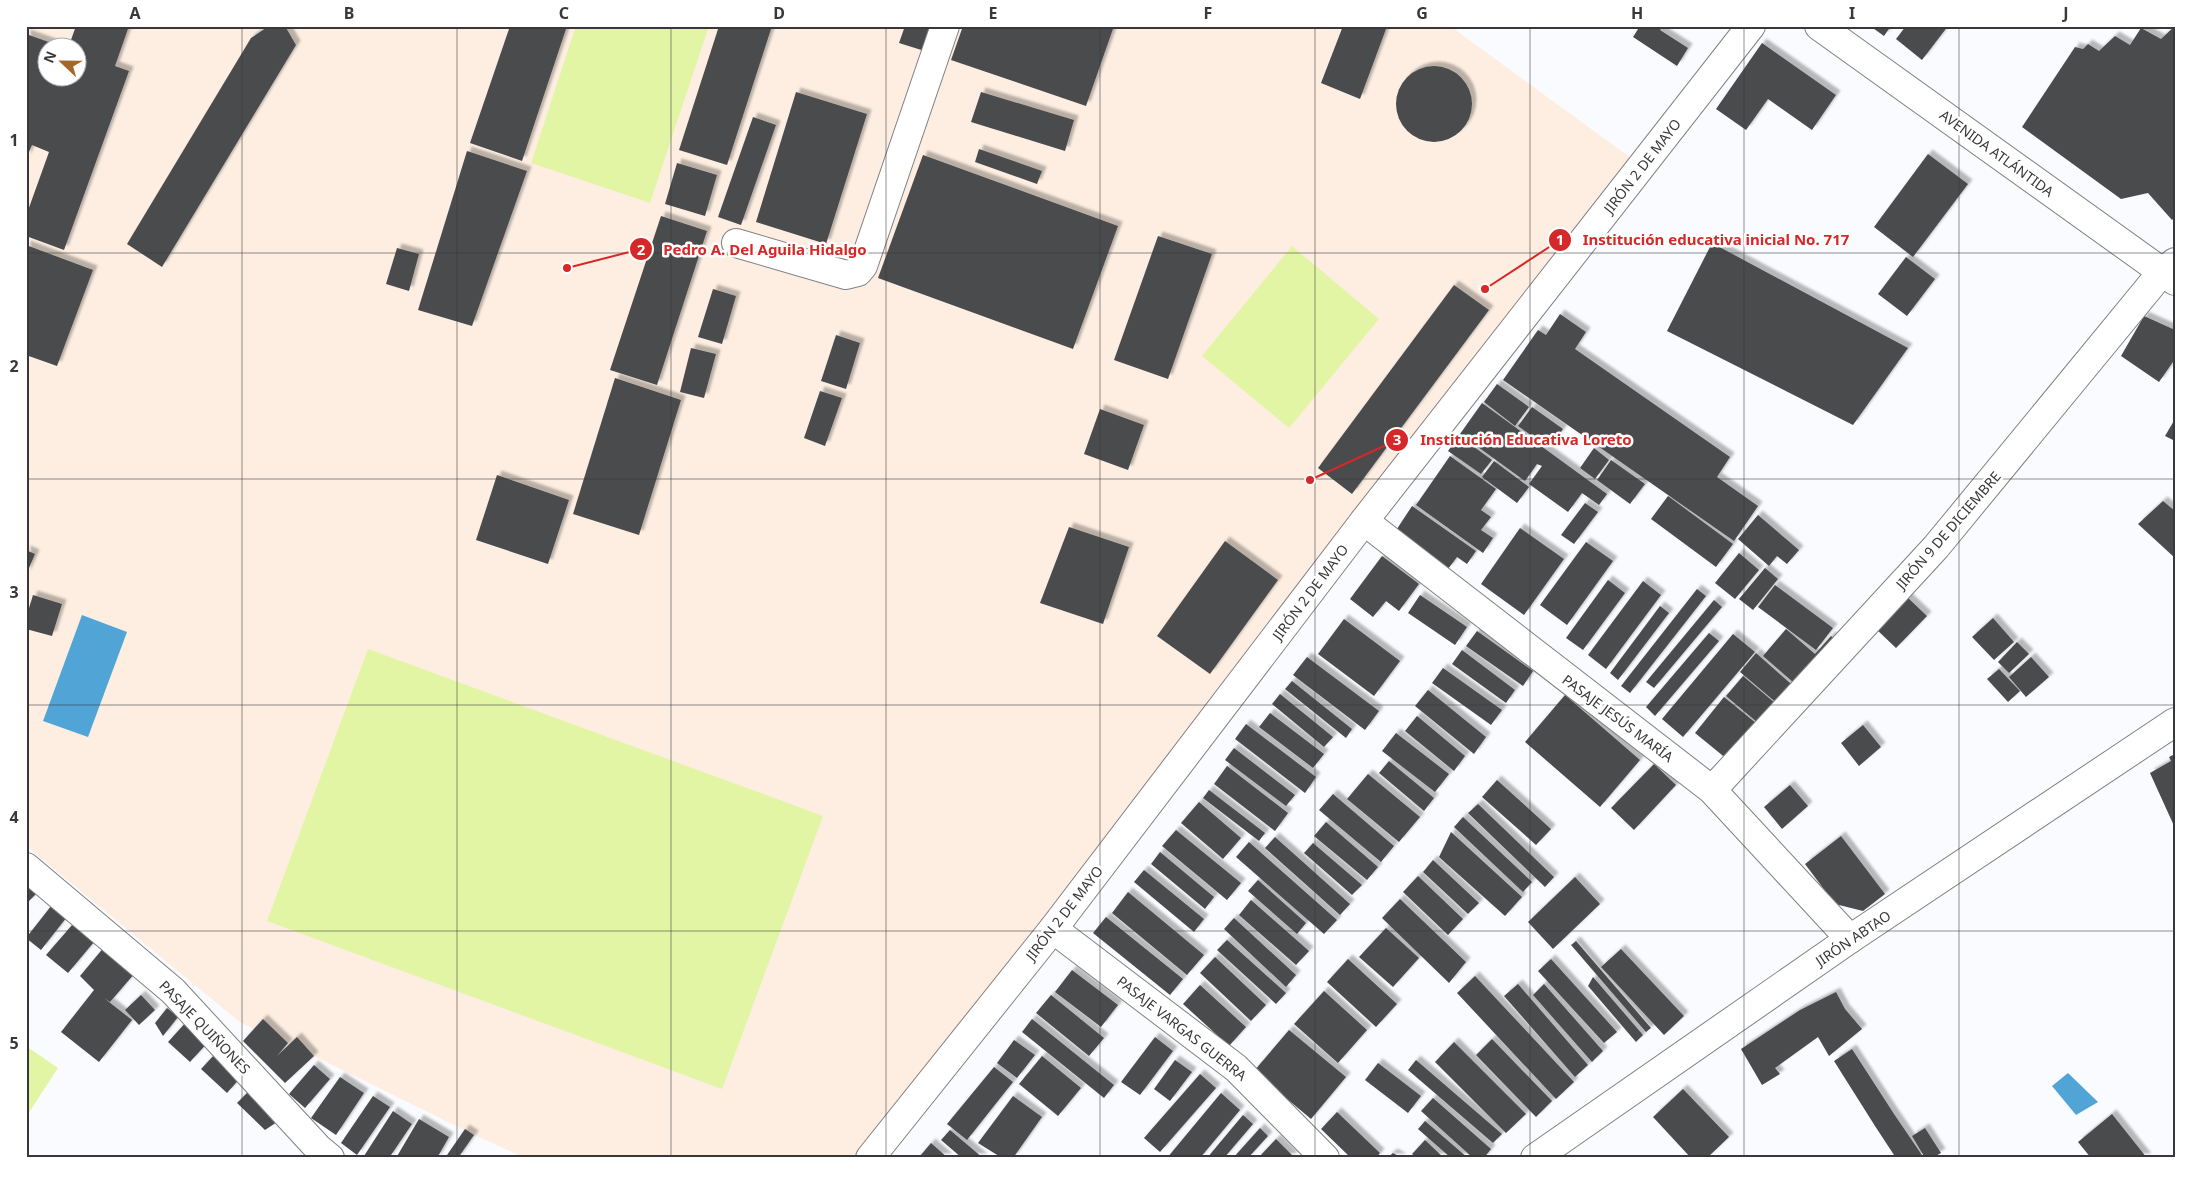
<svg xmlns="http://www.w3.org/2000/svg" width="2201" height="1184" font-family="'Noto Sans',sans-serif">
	<style>
		.education { fill: #fdeee1; fill-rule: evenodd }
		.green { fill: #e2f5a5 }
		.water { fill: #51a5d6 }
		.building { fill: #4a4b4e; filter: url(#shadow) }
		.lines { fill: none; stroke-linecap: round; stroke-linejoin: round }
		.street-casing { stroke: #808185; stroke-width: 30 }
		.street { stroke: #fff; stroke-width: 28 }
		.grid { fill: none; stroke: #38383a; stroke-width: 1; stroke-opacity: 0.55 }
		.labels { text-anchor: middle; dominant-baseline: central; stroke-width: 5; stroke-linejoin: round; paint-order: stroke }
		.street-label { font-size: 14px; fill: #38383a; stroke: #fff }
		.leader { fill: none; stroke: #d62828; stroke-width: 2 }
		.callout-dot { fill: #d62828; stroke: #fff; stroke-width: 2 }
		.mark-label { font-size: 15px; text-anchor: middle; font-weight: bold; fill: #fff }
		.callout-label { font-size: 15px; text-anchor: middle; font-weight: bold; fill: #d62828; stroke: #fff; stroke-width: 5; stroke-linejoin: round; paint-order: stroke }
		.neatline { fill: none; stroke: #38383a; stroke-width: 2 }
		.grid-label { font-size: 16px; text-anchor: middle; font-weight: bold; fill: #38383a }
	</style>
	<defs>
		<filter id="shadow"><feDropShadow dx="4.5" dy="-4.5" stdDeviation="1" flood-color="#0004"/></filter>
	</defs>
	<rect width="100%" height="100%" fill="#fafbfe"/>
	<path class="education" d="M26,26H1450L1642,166L870,1158H525L474,1135L288,1043L241,1023L26,846ZM48,48H78V78H48Z"/>
	<g class="green">
		<polygon points="576,26 709,26 650,203 531,163"/>
		<polygon points="1292,246 1379,319 1289,428 1202,356"/>
		<polygon points="368,649 823,816 722,1089 267,921"/>
		<polygon points="26,1046 58,1068 26,1117"/>
	</g>
	<g class="water">
		<polygon points="82,615 127,632 88,737 43,721"/>
		<polygon points="2068,1073 2098,1102 2076,1115 2052,1086"/>
	</g>
	<g class="building">
		<polygon points="76,26 129,26 115,66 129,71 64,250 26,236 26,216 49,152 32,145 26,159 26,34 63,47 48,48 48,78 78,78 78,48 68,48"/>
		<polygon points="269,26 285,26 296,45 162,267 127,244 251,38"/>
		<polygon points="510,26 567,26 522,161 470,143"/>
		<polygon points="719,26 772,26 727,165 679,150"/>
		<polygon points="905,26 939,26 931,53 899,43"/>
		<polygon points="963,26 1114,26 1086,106 951,60"/>
		<polygon points="1343,26 1373,26 1386,29 1360,99 1321,83"/>
		<polygon points="1640,26 1663,26 1660,30 1688,48 1677,66 1633,37"/>
		<polygon points="1870,26 1891,26 1884,36"/>
		<polygon points="1906,26 1948,26 1922,60 1896,39"/>
		<polygon points="2175,26 2175,217 2172,220 2148,193 2121,199 2022,127 2075,47 2083,49 2088,44 2099,51 2115,36 2130,45 2141,28 2161,39"/>
		<polygon points="1762,43 1836,95 1812,130 1768,99 1746,130 1716,109"/>
		<circle cx="1434" cy="104" r="38"/>
		<polygon points="796,92 867,114 826,244 756,222"/>
		<polygon points="981,92 1074,120 1065,151 971,122"/>
		<polygon points="753,117 776,125 741,225 718,217"/>
		<polygon points="979,149 1042,171 1037,184 975,162"/>
		<polygon points="467,151 527,171 472,326 418,310"/>
		<polygon points="1928,154 1968,184 1913,257 1874,227"/>
		<polygon points="923,155 1118,226 1073,349 878,278"/>
		<polygon points="677,163 717,175 705,216 665,204"/>
		<polygon points="661,216 707,231 657,385 610,370"/>
		<polygon points="1158,236 1212,254 1168,379 1114,360"/>
		<polygon points="1712,243 1908,348 1853,425 1667,331"/>
		<polygon points="26,245 93,270 57,366 26,355"/>
		<polygon points="397,248 419,254 409,291 386,284"/>
		<polygon points="1906,257 1935,279 1907,316 1878,294"/>
		<polygon points="1454,285 1489,310 1352,494 1318,468"/>
		<polygon points="713,289 736,296 722,344 698,337"/>
		<polygon points="1560,314 1586,332 1575,349 1730,457 1717,477 1758,506 1734,541 1503,380 1538,330 1546,335"/>
		<polygon points="2144,316 2175,330 2175,359 2159,382 2121,356"/>
		<polygon points="836,335 860,343 846,389 821,381"/>
		<polygon points="691,348 716,354 704,398 680,392"/>
		<polygon points="615,378 681,400 639,535 573,514"/>
		<polygon points="1497,384 1529,407 1515,426 1484,402"/>
		<polygon points="820,391 842,398 825,446 804,438"/>
		<polygon points="1482,403 1607,494 1599,505 1582,493 1568,512 1529,484 1542,466 1537,464 1525,481 1460,434"/>
		<polygon points="1532,407 1563,429 1549,448 1518,426"/>
		<polygon points="1100,409 1144,425 1128,470 1084,454"/>
		<polygon points="2175,419 2175,441 2165,436"/>
		<polygon points="1459,436 1492,460 1481,474 1448,451"/>
		<polygon points="1594,448 1609,460 1595,479 1580,468"/>
		<polygon points="1450,456 1496,489 1481,510 1491,517 1481,530 1493,538 1483,553 1416,505"/>
		<polygon points="1611,460 1645,484 1630,504 1597,480"/>
		<polygon points="1494,461 1529,487 1517,503 1482,477"/>
		<polygon points="497,475 569,500 548,564 476,540"/>
		<polygon points="1668,496 1733,544 1716,567 1651,519"/>
		<polygon points="2163,501 2175,511 2175,558 2138,524"/>
		<polygon points="1585,503 1598,512 1574,544 1561,535"/>
		<polygon points="1412,506 1476,551 1467,564 1457,557 1448,569 1395,532"/>
		<polygon points="1758,515 1799,550 1787,564 1777,556 1769,566 1738,539"/>
		<polygon points="1069,527 1129,547 1103,624 1040,603"/>
		<polygon points="1520,528 1564,559 1524,615 1481,584"/>
		<polygon points="1225,541 1278,580 1210,674 1157,636"/>
		<polygon points="1586,542 1613,561 1567,625 1540,605"/>
		<polygon points="26,550 35,554 26,575"/>
		<polygon points="1739,553 1759,570 1735,599 1715,583"/>
		<polygon points="1382,556 1419,584 1399,611 1386,601 1373,617 1350,599"/>
		<polygon points="1765,568 1778,579 1753,610 1739,599"/>
		<polygon points="1608,580 1625,593 1583,650 1566,638"/>
		<polygon points="1643,581 1661,595 1606,669 1588,655"/>
		<polygon points="1775,585 1833,628 1816,650 1758,607"/>
		<polygon points="1697,589 1706,596 1630,693 1621,686"/>
		<polygon points="33,595 62,604 52,636 26,629 26,618"/>
		<polygon points="1420,595 1467,627 1455,645 1408,613"/>
		<polygon points="1906,596 1927,616 1896,648 1875,628"/>
		<polygon points="1714,600 1722,607 1654,688 1646,682"/>
		<polygon points="1660,606 1669,613 1618,680 1610,673"/>
		<polygon points="1993,618 2014,642 1994,660 1972,637"/>
		<polygon points="1344,619 1400,661 1374,696 1318,654"/>
		<polygon points="1786,629 1815,654 1831,636 1840,644 1801,689 1763,656"/>
		<polygon points="1477,631 1533,671 1523,686 1466,646"/>
		<polygon points="1709,633 1719,641 1655,716 1646,707"/>
		<polygon points="1733,634 1755,652 1683,737 1662,719"/>
		<polygon points="2017,642 2029,654 2009,673 1998,662"/>
		<polygon points="1462,650 1515,690 1506,703 1452,664"/>
		<polygon points="1756,653 1799,691 1784,709 1740,672"/>
		<polygon points="1307,657 1379,711 1365,730 1293,675"/>
		<polygon points="2031,657 2049,677 2026,697 2009,677"/>
		<polygon points="1443,668 1502,710 1491,725 1432,683"/>
		<polygon points="1999,669 2020,691 2008,702 1987,679"/>
		<polygon points="1743,676 1782,709 1764,728 1726,696"/>
		<polygon points="1292,681 1352,729 1346,738 1285,689"/>
		<polygon points="1428,690 1486,737 1474,754 1415,706"/>
		<polygon points="1280,694 1333,737 1324,747 1272,704"/>
		<polygon points="1565,695 1640,760 1600,807 1525,742"/>
		<polygon points="1724,697 1762,728 1733,764 1695,733"/>
		<polygon points="1270,713 1324,754 1313,768 1259,727"/>
		<polygon points="1417,716 1465,756 1454,771 1405,731"/>
		<polygon points="1246,724 1316,777 1305,793 1235,739"/>
		<polygon points="1863,725 1881,747 1859,766 1841,743"/>
		<polygon points="1396,733 1449,774 1435,792 1382,751"/>
		<polygon points="1234,748 1295,795 1286,806 1225,760"/>
		<polygon points="2175,754 2175,828 2150,773 2171,761 2169,757"/>
		<polygon points="1389,761 1434,798 1424,811 1379,773"/>
		<polygon points="1654,764 1676,785 1634,830 1611,808"/>
		<polygon points="1227,766 1288,813 1275,831 1214,784"/>
		<polygon points="1368,774 1420,817 1399,842 1347,799"/>
		<polygon points="1497,780 1551,829 1536,845 1482,797"/>
		<polygon points="1790,785 1808,806 1782,829 1764,807"/>
		<polygon points="1209,790 1265,833 1259,841 1203,798"/>
		<polygon points="1333,794 1394,846 1381,862 1319,810"/>
		<polygon points="1199,802 1241,838 1223,859 1181,823"/>
		<polygon points="1478,804 1554,877 1545,887 1468,813"/>
		<polygon points="1463,817 1532,882 1523,892 1454,827"/>
		<polygon points="1326,822 1378,867 1367,880 1314,836"/>
		<polygon points="1176,830 1241,883 1227,900 1162,846"/>
		<polygon points="1451,832 1522,897 1505,916 1439,857"/>
		<polygon points="1841,836 1885,894 1863,911 1835,904 1805,864"/>
		<polygon points="1275,837 1350,904 1340,915 1265,848"/>
		<polygon points="1249,842 1337,920 1324,934 1236,857"/>
		<polygon points="1313,843 1362,885 1352,895 1304,853"/>
		<polygon points="1160,852 1214,897 1205,909 1151,864"/>
		<polygon points="1433,860 1479,903 1468,914 1423,872"/>
		<polygon points="1144,870 1204,919 1194,932 1134,882"/>
		<polygon points="1418,876 1463,919 1448,935 1403,892"/>
		<polygon points="1575,877 1600,904 1553,949 1528,922"/>
		<polygon points="26,880 38,892 26,904"/>
		<polygon points="1258,880 1306,923 1297,934 1248,891"/>
		<polygon points="1128,892 1204,955 1187,975 1112,913"/>
		<polygon points="1400,899 1466,962 1449,983 1382,918"/>
		<polygon points="1251,900 1309,951 1296,965 1239,915"/>
		<polygon points="55,901 70,913 41,950 26,938"/>
		<polygon points="1106,917 1183,979 1170,995 1093,933"/>
		<polygon points="1234,918 1296,975 1286,987 1224,929"/>
		<polygon points="73,924 94,942 68,973 46,955"/>
		<polygon points="1386,928 1419,958 1393,987 1359,957"/>
		<polygon points="1227,940 1286,993 1276,1004 1217,950"/>
		<polygon points="1576,941 1651,1028 1646,1032 1571,945"/>
		<polygon points="105,946 135,973 110,1002 104,998 132,1020 99,1062 61,1032 94,990 80,976"/>
		<polygon points="1621,949 1684,1016 1664,1035 1601,967"/>
		<polygon points="1215,957 1266,1005 1251,1021 1200,973"/>
		<polygon points="1348,959 1397,1004 1376,1027 1327,982"/>
		<polygon points="1551,959 1617,1032 1604,1043 1538,971"/>
		<polygon points="1072,970 1118,1005 1101,1027 1055,992"/>
		<polygon points="1475,976 1574,1082 1556,1099 1457,993"/>
		<polygon points="1593,977 1643,1035 1636,1042 1588,986"/>
		<polygon points="1518,984 1588,1065 1575,1077 1504,996"/>
		<polygon points="1544,984 1603,1051 1592,1062 1533,995"/>
		<polygon points="1200,985 1246,1027 1229,1046 1183,1004"/>
		<polygon points="1324,991 1367,1030 1338,1063 1294,1024"/>
		<polygon points="1836,992 1845,1009 1862,1029 1829,1056 1818,1037 1775,1068 1780,1074 1762,1085 1741,1049 1800,1010"/>
		<polygon points="141,995 155,1010 139,1025 125,1010"/>
		<polygon points="1051,995 1104,1038 1089,1056 1036,1013"/>
		<polygon points="167,1008 178,1017 163,1036 155,1023"/>
		<polygon points="263,1019 288,1043 277,1056 297,1037 314,1056 285,1083 243,1041"/>
		<polygon points="1032,1019 1114,1085 1104,1098 1022,1032"/>
		<polygon points="188,1020 210,1040 190,1062 168,1042"/>
		<polygon points="1289,1030 1346,1077 1311,1119 1254,1071"/>
		<polygon points="1155,1037 1173,1051 1140,1095 1121,1082"/>
		<polygon points="1492,1039 1552,1101 1536,1117 1476,1055"/>
		<polygon points="1014,1040 1035,1055 1017,1078 997,1063"/>
		<polygon points="1454,1042 1526,1114 1506,1133 1435,1062"/>
		<polygon points="1852,1049 1894,1114 1924,1158 1896,1158 1875,1126 1834,1061"/>
		<polygon points="216,1053 242,1076 227,1093 201,1069"/>
		<polygon points="1042,1056 1081,1088 1058,1116 1019,1084"/>
		<polygon points="1175,1060 1192,1072 1170,1101 1154,1089"/>
		<polygon points="1416,1060 1502,1134 1493,1143 1408,1070"/>
		<polygon points="1378,1063 1421,1096 1408,1113 1365,1080"/>
		<polygon points="314,1065 330,1079 305,1108 289,1094"/>
		<polygon points="994,1067 1013,1082 967,1140 947,1124"/>
		<polygon points="1200,1074 1216,1088 1160,1152 1144,1138"/>
		<polygon points="340,1077 364,1093 336,1135 311,1118"/>
		<polygon points="1683,1089 1729,1137 1707,1158 1691,1158 1653,1117"/>
		<polygon points="249,1091 280,1120 265,1130 237,1103"/>
		<polygon points="1221,1093 1240,1110 1200,1158 1167,1158"/>
		<polygon points="373,1096 390,1107 357,1155 341,1143"/>
		<polygon points="1013,1096 1042,1117 1013,1158 1002,1158 978,1143"/>
		<polygon points="1433,1098 1491,1149 1484,1158 1473,1158 1421,1111"/>
		<polygon points="393,1111 412,1124 389,1158 367,1158 364,1156"/>
		<polygon points="1337,1112 1380,1153 1376,1158 1351,1158 1321,1129"/>
		<polygon points="2112,1114 2147,1158 2091,1158 2078,1142"/>
		<polygon points="1243,1115 1253,1124 1224,1158 1207,1158"/>
		<polygon points="419,1119 449,1137 437,1158 396,1158"/>
		<polygon points="1425,1121 1468,1158 1451,1158 1418,1129"/>
		<polygon points="1260,1128 1268,1136 1248,1158 1233,1158"/>
		<polygon points="1925,1128 1941,1153 1932,1158 1925,1158 1912,1136"/>
		<polygon points="465,1129 474,1135 458,1158 445,1158"/>
		<polygon points="950,1130 983,1158 962,1158 941,1140"/>
		<polygon points="1276,1139 1293,1156 1291,1158 1258,1158"/>
		<polygon points="1425,1140 1444,1158 1417,1158 1412,1154"/>
		<polygon points="931,1143 948,1158 923,1158 920,1156"/>
		<polygon points="1393,1153 1402,1158 1387,1158"/>
	</g>
	<g class="lines">
		<g class="street-casing">
			<g id="street">
				<polyline points="1819,26 2175,281"/>
				<polyline points="736,243 846,275 858,272 863,266 945,26"/>
				<polyline points="1364,521 1712,790 1850,939"/>
				<polyline points="1712,790 1936,547 2162,272 2175,262"/>
				<polyline points="26,867 173,991 318,1148 330,1158"/>
				<polyline points="1053,929 1236,1068 1325,1158"/>
				<polyline points="870,1158 1053,929 1364,521 1751,26"/>
				<polyline points="1535,1158 1850,939 2175,722"/>
			</g>
		</g>
		<use href="#street" class="street"/>
	</g>
	<path class="grid" d="M242,26V1158M457,26V1158M671,26V1158M886,26V1158M1100,26V1158M1315,26V1158M1530,26V1158M1744,26V1158M1959,26V1158M26,253H2175M26,479H2175M26,705H2175M26,931H2175"/>
	<g class="labels">
		<g class="street-label">
			<text transform="translate(1997 153) rotate(36)">AVENIDA ATLÁNTIDA</text>
			<text transform="translate(1642 166) rotate(-52)">JIRÓN 2 DE MAYO</text>
			<text transform="translate(1948 530) rotate(-49)">JIRÓN 9 DE DICIEMBRE</text>
			<text transform="translate(1310 592) rotate(-53)">JIRÓN 2 DE MAYO</text>
			<text transform="translate(1618 718) rotate(37)">PASAJE JESÚS MARÍA</text>
			<text transform="translate(1064 913) rotate(-52)">JIRÓN 2 DE MAYO</text>
			<text transform="translate(1853 938) rotate(-34)">JIRÓN ABTAO</text>
			<text transform="translate(205 1027) rotate(46)">PASAJE QUIÑONES</text>
			<text transform="translate(1182 1028) rotate(38)">PASAJE VARGAS GUERRA</text>
		</g>
	</g>
	<path class="leader" d="M1485 289L1560 240M567 268L641 249M1310 480L1397 440"/>
	<g class="callout-dot">
		<circle cx="1485" cy="289" r="5"/>
		<circle cx="567" cy="268" r="5"/>
		<circle cx="1310" cy="480" r="5"/>
		<circle cx="1560" cy="240" r="12"/>
		<circle cx="641" cy="249" r="12"/>
		<circle cx="1397" cy="440" r="12"/>
	</g>
	<g class="mark-label">
		<text x="1560" y="245">1</text>
		<text x="641" y="255">2</text>
		<text x="1397" y="445">3</text>
	</g>
	<g class="callout-label">
		<text x="1716" y="245">Institución educativa inicial No. 717</text>
		<text x="765" y="255">Pedro A. Del Aguila Hidalgo</text>
		<text x="1526" y="445">Institución Educativa Loreto</text>
	</g>
	<rect width="2201" height="1184" fill="none" stroke="#ffffff" stroke-width="55"/>
	<g transform="translate(62 62) rotate(292)"><circle r="24" fill="#ffffff" stroke="#afafb0"/>
	<path d="M0-4L9 19L0 12L-9 19Z" fill="#a36729"/>
	<text y="-8" font-size="14" font-weight="bold" text-anchor="middle" fill="#38383a">N</text>
	</g>
	<rect x="28" y="28" width="2146" height="1128" class="neatline"/>
	<g class="grid-label">
		<text x="135" y="19">A</text>
		<text x="349" y="19">B</text>
		<text x="564" y="19">C</text>
		<text x="779" y="19">D</text>
		<text x="993" y="19">E</text>
		<text x="1208" y="19">F</text>
		<text x="1422" y="19">G</text>
		<text x="1637" y="19">H</text>
		<text x="1852" y="19">I</text>
		<text x="2066" y="19">J</text>
		<text x="14" y="146">1</text>
		<text x="14" y="372">2</text>
		<text x="14" y="598">3</text>
		<text x="14" y="823">4</text>
		<text x="14" y="1049">5</text>
	</g>
</svg>
